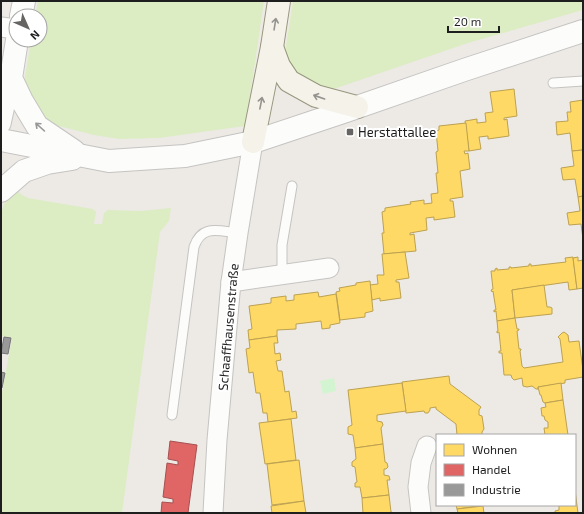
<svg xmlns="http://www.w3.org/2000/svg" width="584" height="514" font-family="'Exo 2',sans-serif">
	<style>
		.grass { fill: #dcecc3 }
		.park { fill: #d3f4d0 }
		.homes { fill: #ffd966; stroke: #bca150 }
		.shops { fill: #e06666; stroke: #a65050 }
		.industry { fill: #999; stroke: #747474 }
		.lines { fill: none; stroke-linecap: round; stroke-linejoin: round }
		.service-casing { stroke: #c5c4c2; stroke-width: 11 }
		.minor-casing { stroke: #c5c4c2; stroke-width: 21 }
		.tertiary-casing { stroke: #c5c4c2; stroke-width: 24 }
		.secondary-casing { stroke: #98967e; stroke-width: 24 }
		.service { stroke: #fcfcfb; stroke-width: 9 }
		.minor { stroke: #fcfcfb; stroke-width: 19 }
		.tertiary { stroke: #fcfcfb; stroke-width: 22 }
		.secondary { stroke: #f4f2e9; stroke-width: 22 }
		.oneway { stroke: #94938e }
		.oneway2 { stroke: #989898 }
		.poi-dot { fill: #666564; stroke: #fff; stroke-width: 1.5 }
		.labels { text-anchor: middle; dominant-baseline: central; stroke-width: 4; stroke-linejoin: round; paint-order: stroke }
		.poi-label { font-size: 13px; fill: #1e1e1e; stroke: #fff; text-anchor: start }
		.street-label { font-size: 13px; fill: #1e1e1e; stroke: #fff }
	</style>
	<rect width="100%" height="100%" fill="#edeae6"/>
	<g class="grass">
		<polygon points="38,1 264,1 255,63 245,126 159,138 119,139 94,135 43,122 24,83 31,40 40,40 40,16 35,16"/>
		<polygon points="293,1 583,1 583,10 468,43 328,91 298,79 285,53"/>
		<polygon points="13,187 22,195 28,198 93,209 96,212 94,224 102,224 104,213 108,210 141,211 171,208 169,221 160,232 122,513 1,513 1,398 12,338 1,336 1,213 8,194"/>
	</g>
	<polygon class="park" points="334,378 336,391 323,394 320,381"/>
	<g class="homes">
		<polygon points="514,89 517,116 504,118 504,120 507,119 509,136 488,139 488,136 479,137 481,149 469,151 465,121 477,119 477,123 486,122 485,113 493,112 490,92"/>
		<polygon points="583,100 583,150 572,151 570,133 557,135 556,122 568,121 567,112 571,112 570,102"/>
		<polygon points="466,123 469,151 464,151 465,154 468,153 470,169 460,171 463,197 450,199 450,201 453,201 455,217 434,220 434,217 426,218 427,230 410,233 410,235 414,234 416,251 384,254 382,233 384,233 382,212 385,211 385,208 411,204 410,202 424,200 424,204 432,203 431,194 438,193 436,173 438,173 436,152 438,151 436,131 439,130 439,126"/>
		<polygon points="583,150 583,196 578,197 575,179 563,180 561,168 574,166 572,151"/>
		<polygon points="583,196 583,239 581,224 569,225 567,213 580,211 578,197"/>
		<polygon points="405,252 409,278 396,280 396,282 399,282 401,298 380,301 380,298 372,300 370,285 378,284 377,275 384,275 382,254"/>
		<polygon points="573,257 577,289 569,290 568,282 512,290 515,318 497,321 496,311 494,312 494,310 496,310 493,291 492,292 491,290 493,289 491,271 495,271 495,269 497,268 497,270 509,269 509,267 511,267 511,268 529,266 529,264 531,264 531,266 566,262 565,258"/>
		<polygon points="578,257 578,261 583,260 583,288 577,289 573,258"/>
		<polygon points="370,281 373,311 365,313 365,317 340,320 336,292 340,291 339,288 356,285 356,283"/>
		<polygon points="544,285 547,307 550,307 552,308 552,314 515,318 512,290"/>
		<polygon points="318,292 319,297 336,294 340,323 330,325 330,328 322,329 321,321 296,324 296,329 277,330 277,336 249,340 248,330 252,329 249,306 271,303 271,298 286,296 286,301 294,300 294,295"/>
		<polygon points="515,318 517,329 519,329 519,330 517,331 519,349 521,349 521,350 520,351 522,366 524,368 563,362 560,339 558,337 562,333 564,332 568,335 569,342 579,341 583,370 583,377 565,380 565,383 538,387 538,389 536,389 532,386 527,387 523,386 522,378 514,380 512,378 511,375 504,375 502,353 499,353 499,351 501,351 499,332 497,333 497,331 498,331 497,321"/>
		<polygon points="277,336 278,343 274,343 275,354 280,353 281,360 276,361 278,371 282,371 285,392 289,391 292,412 296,411 297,418 268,422 267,413 263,413 260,393 256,393 253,372 249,373 246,349 250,348 249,340"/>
		<polygon points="449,376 450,384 481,407 479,410 479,415 482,416 484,429 482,432 482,435 457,435 456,424 436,409 436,407 430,408 430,410 428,413 425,413 424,411 406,413 402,382"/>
		<polygon points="402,383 406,411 377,415 377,421 382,422 383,425 381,428 383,444 355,448 353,435 348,434 348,427 352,425 348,390"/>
		<polygon points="561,383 563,400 545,403 543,402 541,395 540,395 538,387"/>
		<polygon points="563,400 568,435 545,435 544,428 548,428 548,422 545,420 544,416 542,416 541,408 546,407 545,403"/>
		<polygon points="291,419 296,460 265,464 259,423"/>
		<polygon points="383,444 385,462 387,463 388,467 386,469 384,469 384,475 389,476 390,480 387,480 389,495 362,498 360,487 355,487 355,483 357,482 355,467 352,466 352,462 356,459 355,448"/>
		<polygon points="299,460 304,501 272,505 267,464"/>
		<polygon points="575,490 578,513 555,513 555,511 559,510 559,505 575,505"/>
		<polygon points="389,495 391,512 394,513 363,513 362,498"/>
		<polygon points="304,501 306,513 272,513 271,506"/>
		<polygon points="456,505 486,505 457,509"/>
		<polygon points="483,506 484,513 458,513 457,509"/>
	</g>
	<polygon class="shops" points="170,441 197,445 188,513 161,513 162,502 173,503 173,499 163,497 167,463 178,465 178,461 168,459"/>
	<g class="industry">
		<polygon points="4,337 11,338 8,354 1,353"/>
		<polygon points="1,372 5,373 2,388 1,388"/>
	</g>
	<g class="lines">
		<g class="service-casing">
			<g id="service">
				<polyline points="553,83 583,81"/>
				<polyline points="282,274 282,245 292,186"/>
				<path d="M172,415L194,247C202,224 218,231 238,233"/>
			</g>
		</g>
		<g class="minor-casing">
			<g id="minor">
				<polyline points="1,27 16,29"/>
				<polyline points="1,124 11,78"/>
				<polyline points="231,282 329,268"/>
				<polyline points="213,513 217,440 231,282 238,233 253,142"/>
				<polyline points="421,513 418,487 421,463 427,446"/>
			</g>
		</g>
		<g class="tertiary-casing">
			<g id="tertiary">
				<polyline points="21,16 24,1"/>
				<polyline points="17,40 11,78 22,101 37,126 74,151"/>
				<polyline points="1,140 109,161 185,156 253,142 346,111 464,70 583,31"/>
				<polyline points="1,191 24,171 47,163 72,159"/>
			</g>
		</g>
		<g class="secondary-casing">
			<g id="secondary">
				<polyline points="272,47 279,66 289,81 316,96 357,107"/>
				<polyline points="253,142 272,47 279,1"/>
			</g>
		</g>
		<use href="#service" class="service"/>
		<use href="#minor" class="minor"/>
		<use href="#tertiary" class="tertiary"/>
		<use href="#secondary" class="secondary"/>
	</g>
	<defs><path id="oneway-shaft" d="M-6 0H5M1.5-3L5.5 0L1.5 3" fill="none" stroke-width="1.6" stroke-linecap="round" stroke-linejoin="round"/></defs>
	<g class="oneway">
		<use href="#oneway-shaft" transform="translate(275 24) rotate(-81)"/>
		<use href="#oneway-shaft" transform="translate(319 97) rotate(-161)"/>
		<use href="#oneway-shaft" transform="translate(261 103) rotate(-79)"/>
	</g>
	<use class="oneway2" href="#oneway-shaft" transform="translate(40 127) rotate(-138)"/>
	<rect class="poi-dot" x="346" y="128" width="8" height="8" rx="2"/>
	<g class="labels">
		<g class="poi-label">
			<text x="358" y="132">Herstattallee</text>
		</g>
		<g class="street-label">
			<text transform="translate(228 327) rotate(-85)">Schaaffhausenstraße</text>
		</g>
	</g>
	<rect width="584" height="514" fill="none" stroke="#1e1e1e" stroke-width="4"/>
	<rect x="436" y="434" width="140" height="72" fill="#ffffff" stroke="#a5a5a5"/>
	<rect x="444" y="444" width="20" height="12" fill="#ffd966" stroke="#a5a5a5"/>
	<text x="472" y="454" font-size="12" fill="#1e1e1e">Wohnen</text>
	<rect x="444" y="464" width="20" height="12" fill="#e06666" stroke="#a5a5a5"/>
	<text x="472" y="474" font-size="12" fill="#1e1e1e">Handel</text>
	<rect x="444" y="484" width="20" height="12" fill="#999999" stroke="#a5a5a5"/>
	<text x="472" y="494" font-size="12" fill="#1e1e1e">Industrie</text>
	<g transform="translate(28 28) rotate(135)"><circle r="19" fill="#ffffff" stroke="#a5a5a5"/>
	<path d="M0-3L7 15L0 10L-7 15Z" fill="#666564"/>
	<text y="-6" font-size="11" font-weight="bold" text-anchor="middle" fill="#1e1e1e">N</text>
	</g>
	<path d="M448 26v6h51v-6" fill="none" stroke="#1e1e1e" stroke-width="2"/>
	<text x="454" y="26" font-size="12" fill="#1e1e1e" stroke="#ffffff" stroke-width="3" paint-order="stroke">20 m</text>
</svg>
